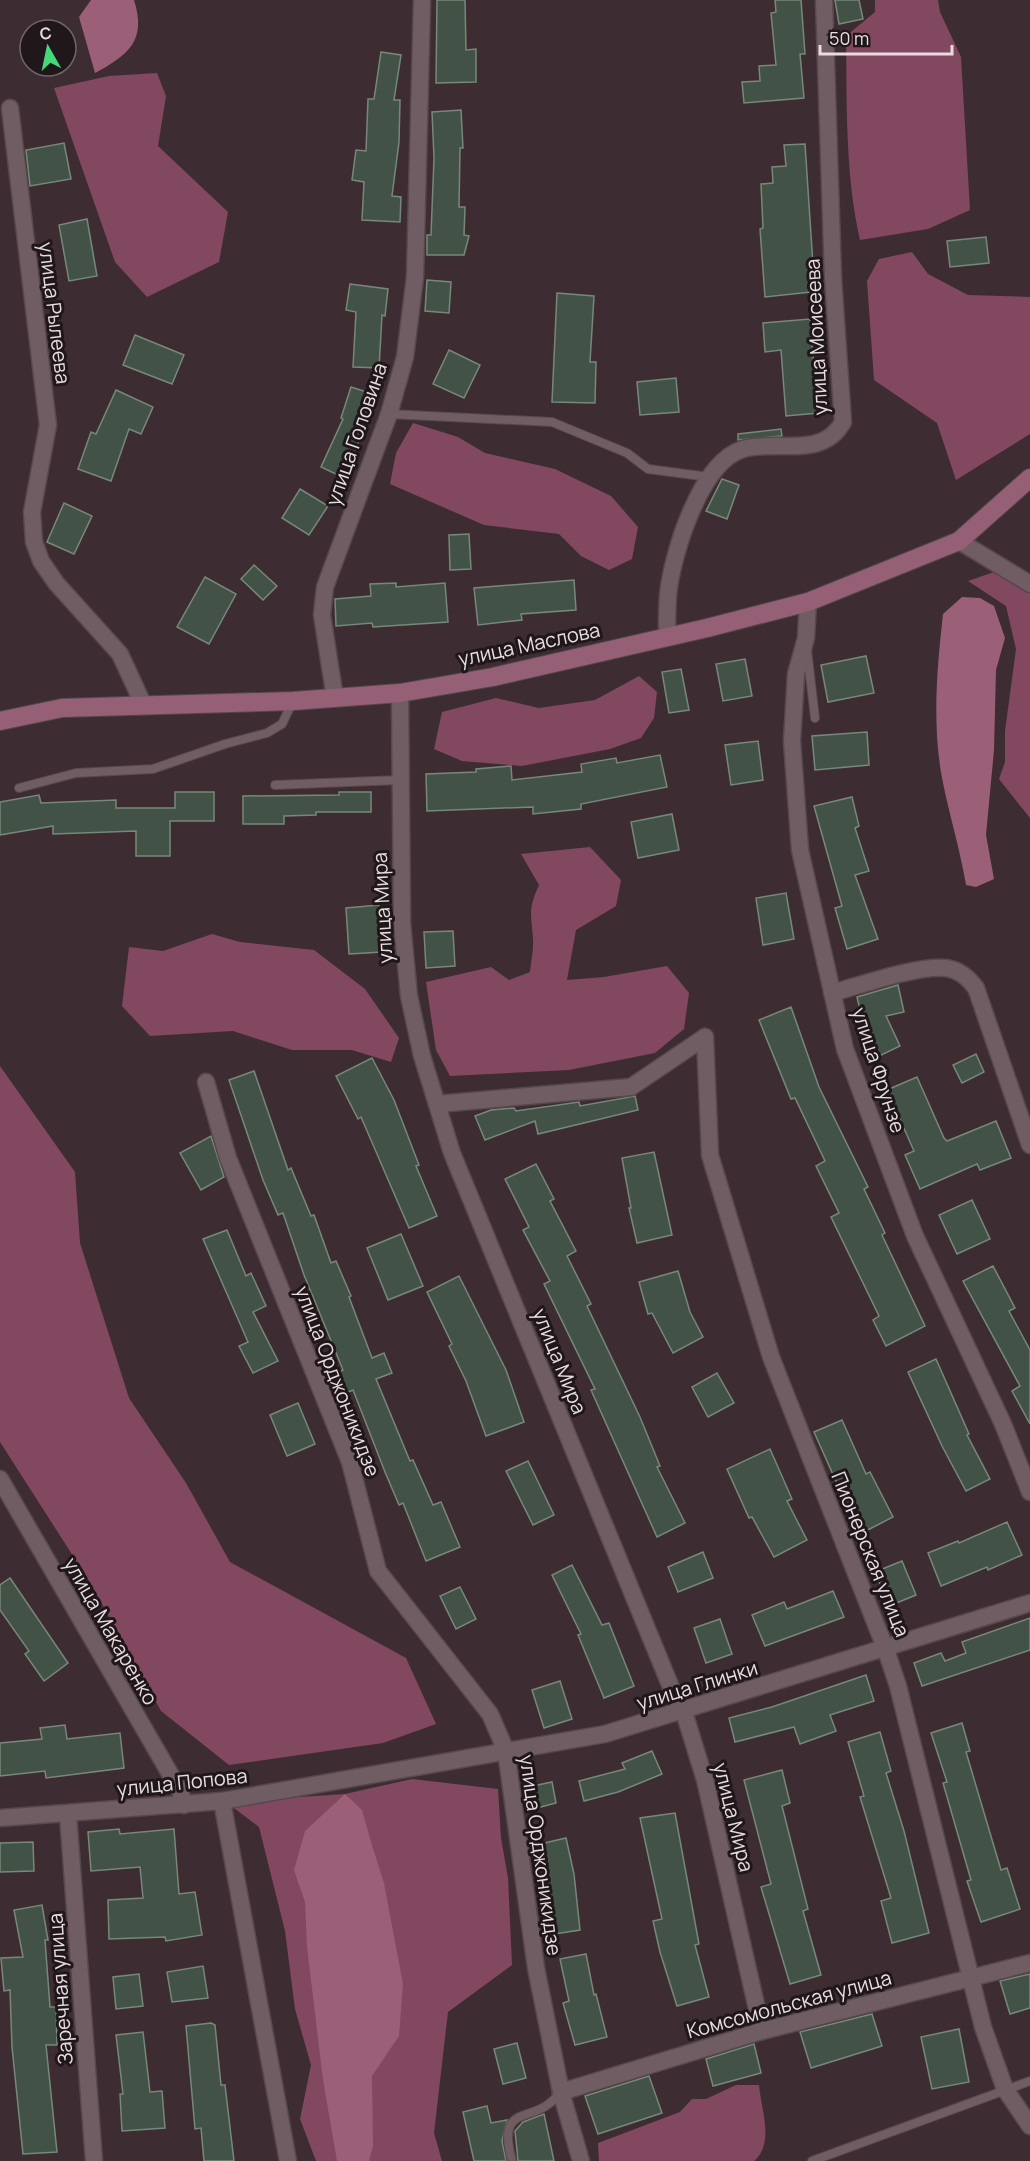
<svg xmlns="http://www.w3.org/2000/svg" width="1030" height="2161" font-family="Manrope,sans-serif">
	<style>
		.forest { fill: #824860 }
		.water { fill: #9b5f77 }
		.building { fill: #435246; stroke: #77887b; stroke-width: 1.5 }
		.lines { fill: none; stroke-linecap: round; stroke-linejoin: round }
		.service-casing { stroke: #57484d; stroke-width: 10 }
		.minor-casing { stroke: #57484d; stroke-width: 19 }
		.secondary-casing { stroke: #57484d; stroke-width: 20 }
		.service { stroke: #705c63; stroke-width: 8 }
		.minor { stroke: #705c63; stroke-width: 16 }
		.secondary { stroke: #956076; stroke-width: 18 }
		.labels { text-anchor: middle; dominant-baseline: central; stroke-width: 6; stroke-linejoin: round; paint-order: stroke }
		.street-label { font-size: 20px; fill: #e8dce0; stroke: #1f171a }
	</style>
	<rect width="100%" height="100%" fill="#3e2c33"/>
	<g class="forest">
		<path d="M875,0H938L940,12L961,57L970,210L928,229L860,240C845,173 847,105 846,36L875,12Z"/>
		<polygon points="157,73 166,96 158,146 228,212 219,262 147,297 115,262 54,88 109,76"/>
		<polygon points="912,252 928,274 968,295 1030,297 1030,434 956,480 937,423 874,380 867,281 879,259"/>
		<polygon points="413,423 458,437 485,453 555,469 611,496 638,527 632,559 609,570 581,556 559,534 484,525 390,484 396,453"/>
		<polygon points="994,572 1030,592 1030,818 999,779 1005,762 1005,731 1016,649 1006,606 968,581"/>
		<polygon points="639,676 657,692 654,718 641,738 610,749 522,766 462,761 434,749 442,712 496,698 539,708 595,700"/>
		<path d="M590,847L621,880L616,906L576,930L567,980L604,977L667,966L689,993L684,1029L655,1053L569,1070L450,1076L436,1050L426,982L491,967L509,980L530,972C531,961 534,948 533,938C531,913 528,909 539,885L521,854Z"/>
		<polygon points="212,934 240,942 314,950 365,989 399,1038 391,1062 352,1050 292,1050 233,1031 150,1036 122,1006 129,947 163,951"/>
		<polygon points="0,1066 75,1172 80,1243 129,1398 186,1483 230,1562 406,1658 436,1724 383,1743 229,1765 161,1711 91,1584 0,1442"/>
		<polygon points="412,1779 498,1789 501,1838 508,1878 512,1965 448,2012 434,2133 442,2161 316,2161 300,2119 311,2065 295,2009 285,1931 259,1827 226,1802 345,1794"/>
		<path d="M736,2085H759C761,2110 775,2143 754,2161H599L598,2143L680,2112L692,2099H706Z"/>
	</g>
	<g class="water">
		<path d="M91,0H134C147,41 128,55 95,73L79,17Z"/>
		<path d="M962,597L980,598L994,606L1005,638L996,670L994,750L986,835L994,879L976,887L966,885C960,849 949,814 942,778C932,724 937,668 943,614Z"/>
		<polygon points="345,1794 362,1810 371,1842 384,1883 403,1984 399,2036 372,2076 373,2146 369,2161 337,2161 323,2080 307,1947 305,1902 294,1870 305,1831"/>
	</g>
	<g class="building">
		<polygon points="437,0 465,0 466,50 476,49 476,82 436,83"/>
		<polygon points="775,0 801,0 805,54 800,54 804,98 744,103 742,82 760,81 759,66 776,65 771,13 776,12"/>
		<polygon points="835,0 859,0 863,19 839,24"/>
		<polygon points="381,52 401,55 394,100 400,100 399,142 392,196 401,197 400,222 362,220 364,182 352,180 356,150 366,151 368,99 374,99"/>
		<polygon points="461,110 463,148 460,148 459,207 465,207 464,235 469,236 464,255 427,255 427,235 431,235 434,158 432,112"/>
		<polygon points="64,143 71,179 30,186 26,150"/>
		<polygon points="805,144 813,265 817,264 820,291 765,297 760,229 763,228 761,184 773,183 772,167 786,166 784,145"/>
		<polygon points="87,219 97,276 69,281 59,225"/>
		<polygon points="986,237 989,263 950,267 947,241"/>
		<polygon points="427,280 451,282 449,313 425,311"/>
		<polygon points="350,284 388,289 385,316 382,315 379,368 353,367 356,312 346,310"/>
		<polygon points="557,293 594,296 590,362 596,362 595,403 552,402"/>
		<polygon points="810,319 818,413 786,416 781,350 765,352 763,323"/>
		<polygon points="135,335 184,355 172,384 123,365"/>
		<polygon points="449,350 480,365 464,398 433,384"/>
		<polygon points="676,378 679,412 640,415 637,382"/>
		<polygon points="351,387 373,394 357,447 342,477 321,467 343,419 341,418"/>
		<polygon points="116,390 153,407 141,434 129,429 111,481 78,469 91,432 96,434"/>
		<polygon points="781,429 782,436 738,440 738,434"/>
		<polygon points="722,479 739,485 727,519 706,511"/>
		<polygon points="300,489 328,506 309,535 282,518"/>
		<polygon points="64,503 92,516 74,554 47,542"/>
		<polygon points="469,534 471,569 450,570 449,535"/>
		<polygon points="254,565 277,586 263,600 241,579"/>
		<polygon points="205,577 236,594 209,644 177,627"/>
		<polygon points="574,580 576,610 521,614 522,620 478,625 474,588"/>
		<polygon points="396,583 396,587 445,583 448,622 373,627 372,623 336,626 335,599 371,596 370,584"/>
		<polygon points="866,656 874,693 828,702 821,665"/>
		<polygon points="745,659 752,696 723,701 716,664"/>
		<polygon points="681,669 689,710 669,713 662,672"/>
		<polygon points="867,732 869,765 815,770 812,736"/>
		<polygon points="758,741 763,780 731,785 725,745"/>
		<polygon points="660,755 667,787 581,804 581,809 533,814 533,807 427,811 426,774 476,772 476,769 511,766 512,780 582,772 581,764 616,758 617,763"/>
		<polygon points="175,792 214,792 214,821 170,821 170,856 136,856 136,831 53,834 53,826 0,835 0,802 39,795 41,803 116,800 116,808 175,808"/>
		<polygon points="339,792 371,792 371,812 316,812 316,815 284,816 284,824 243,824 243,796 339,795"/>
		<polygon points="852,797 859,826 855,828 869,871 855,875 878,939 847,949 835,908 842,906 814,806"/>
		<polygon points="672,814 679,850 638,858 631,822"/>
		<polygon points="786,893 794,939 763,945 756,898"/>
		<polygon points="379,905 382,952 349,954 346,908"/>
		<polygon points="453,931 455,966 426,968 424,932"/>
		<polygon points="898,985 904,1012 886,1016 900,1046 873,1059 863,1037 866,1036 857,997"/>
		<polygon points="791,1007 819,1087 868,1187 864,1189 885,1233 882,1235 925,1326 886,1346 873,1320 879,1316 831,1217 839,1213 816,1166 825,1161 795,1098 791,1099 759,1020"/>
		<polygon points="976,1054 984,1072 962,1083 953,1065"/>
		<polygon points="372,1058 394,1100 419,1165 416,1166 437,1216 409,1228 361,1117 358,1119 336,1076"/>
		<polygon points="254,1071 288,1170 291,1168 311,1216 314,1215 331,1263 336,1261 351,1296 349,1297 372,1358 384,1353 392,1373 376,1379 410,1461 413,1460 433,1505 441,1502 460,1547 426,1561 403,1503 399,1505 385,1472 353,1390 339,1396 330,1375 343,1370 304,1275 283,1213 278,1215 263,1180 229,1080"/>
		<polygon points="917,1077 944,1138 947,1141 996,1121 1011,1158 980,1170 977,1164 920,1189 905,1155 914,1151 887,1090"/>
		<polygon points="635,1096 638,1110 538,1134 535,1121 485,1140 475,1116 491,1110 514,1108 516,1111 579,1102 580,1106"/>
		<polygon points="211,1136 224,1177 201,1190 180,1153"/>
		<polygon points="654,1152 672,1235 637,1243 629,1208 631,1208 622,1158"/>
		<polygon points="536,1164 554,1199 550,1201 576,1251 567,1256 591,1304 587,1306 640,1417 660,1466 657,1467 685,1523 657,1537 591,1390 595,1389 544,1284 550,1281 523,1230 529,1227 505,1179"/>
		<polygon points="972,1200 990,1239 957,1254 939,1215"/>
		<polygon points="227,1230 246,1276 251,1273 266,1306 253,1312 278,1361 253,1373 239,1346 248,1342 203,1239"/>
		<polygon points="401,1234 423,1286 388,1300 367,1248"/>
		<polygon points="993,1266 1015,1308 1009,1311 1030,1350 1030,1424 1012,1391 1020,1386 963,1281"/>
		<polygon points="678,1271 690,1312 703,1337 673,1353 652,1313 648,1314 639,1282"/>
		<polygon points="459,1276 506,1370 524,1422 486,1436 466,1381 449,1346 452,1344 427,1292"/>
		<polygon points="936,1359 969,1434 967,1435 990,1479 966,1491 942,1446 908,1372"/>
		<polygon points="717,1373 734,1403 708,1417 692,1387"/>
		<polygon points="298,1403 315,1444 287,1456 270,1415"/>
		<polygon points="842,1420 866,1474 870,1472 893,1517 860,1534 837,1489 839,1488 814,1432"/>
		<polygon points="770,1449 792,1499 787,1501 807,1540 774,1557 752,1517 749,1518 727,1469"/>
		<polygon points="528,1461 554,1515 533,1525 506,1471"/>
		<polygon points="1007,1522 1022,1555 988,1570 987,1567 941,1586 928,1553 958,1541 959,1543"/>
		<polygon points="703,1552 713,1578 678,1592 668,1567"/>
		<polygon points="902,1561 916,1595 889,1606 875,1572"/>
		<polygon points="572,1565 602,1625 609,1623 634,1686 604,1698 578,1635 581,1634 552,1575"/>
		<polygon points="10,1578 68,1663 44,1681 25,1654 29,1651 0,1610 0,1585"/>
		<polygon points="460,1587 476,1619 456,1629 440,1596"/>
		<polygon points="833,1591 844,1617 765,1646 752,1615 784,1602 787,1609"/>
		<polygon points="1030,1618 1030,1650 922,1686 914,1663 941,1653 945,1661 966,1653 962,1642"/>
		<polygon points="720,1619 732,1654 706,1663 694,1628"/>
		<polygon points="866,1675 874,1701 830,1715 836,1731 800,1744 794,1727 735,1742 729,1718 772,1707"/>
		<polygon points="560,1681 572,1719 544,1728 532,1690"/>
		<polygon points="962,1723 970,1751 966,1752 1001,1870 1007,1868 1020,1909 981,1922 967,1881 971,1880 943,1783 947,1782 931,1733"/>
		<polygon points="65,1725 67,1739 120,1733 124,1768 46,1778 45,1771 0,1776 0,1743 42,1739 40,1728"/>
		<polygon points="880,1732 891,1771 886,1773 904,1831 929,1933 892,1943 881,1901 891,1898 860,1797 864,1796 848,1742"/>
		<polygon points="652,1751 662,1774 618,1792 584,1801 579,1781 625,1769 622,1763"/>
		<polygon points="782,1770 790,1803 782,1806 808,1909 803,1911 821,1975 790,1984 761,1887 771,1884 744,1780"/>
		<polygon points="552,1782 556,1803 533,1809 528,1787"/>
		<polygon points="675,1813 699,1944 695,1945 709,1997 677,2006 660,1952 653,1921 662,1919 640,1818"/>
		<polygon points="119,1829 120,1834 174,1829 179,1894 195,1892 202,1935 166,1941 165,1937 109,1939 108,1900 143,1898 140,1867 91,1871 88,1832"/>
		<polygon points="566,1838 574,1874 580,1930 555,1934 550,1899 552,1899 540,1844"/>
		<polygon points="33,1842 34,1871 0,1872 0,1843"/>
		<polygon points="42,1905 48,1940 45,1940 50,2007 56,2007 57,2045 46,2045 57,2152 23,2154 12,2047 10,1990 4,1991 1,1958 23,1957 14,1910"/>
		<polygon points="586,1954 594,1995 596,1994 607,2037 575,2045 563,2003 569,2001 560,1959"/>
		<polygon points="203,1966 208,1998 172,2002 167,1972"/>
		<polygon points="139,1974 143,2006 116,2009 113,1977"/>
		<polygon points="1030,1974 1030,2008 1010,2014 1000,1981"/>
		<polygon points="872,2014 882,2046 811,2068 800,2032"/>
		<polygon points="211,2023 215,2025 221,2085 225,2085 234,2161 204,2161 201,2128 195,2129 186,2026"/>
		<polygon points="959,2029 969,2082 932,2089 921,2037"/>
		<polygon points="143,2032 150,2092 162,2091 165,2128 122,2131 120,2094 123,2094 116,2035"/>
		<polygon points="517,2043 526,2078 503,2084 494,2049"/>
		<polygon points="754,2044 761,2073 713,2086 706,2059"/>
		<polygon points="649,2076 662,2113 598,2134 585,2096"/>
		<polygon points="487,2106 491,2123 507,2120 502,2141 506,2161 474,2161 463,2112"/>
		<polygon points="544,2114 554,2161 518,2161 515,2131 523,2122"/>
	</g>
	<g class="lines">
		<g class="service-casing">
			<g id="service">
				<polyline points="389,414 552,422 627,453 648,469 709,477"/>
				<polyline points="807,650 815,718"/>
				<polyline points="275,785 399,780"/>
				<polyline points="19,788 76,773 153,769 225,744 267,733 282,724 293,701"/>
				<path d="M512,2161C495,2098 536,2128 560,2092"/>
				<polyline points="812,2161 1030,2081"/>
			</g>
		</g>
		<g class="minor-casing">
			<g id="minor">
				<polyline points="10,108 48,425 32,512 34,542 41,561 56,583 120,654 143,704"/>
				<polyline points="959,541 1030,584"/>
				<polyline points="808,602 806,638 796,674 792,741 800,850 845,1049 915,1236 1003,1424 1030,1492"/>
				<path d="M667,637C667,623 667,609 668,595C672,555 700,462 743,449C777,439 822,460 843,422L833,278L824,0"/>
				<polyline points="400,693 402,923 409,996 422,1056 452,1153 675,1697 684,1712 705,1780 762,2031"/>
				<polyline points="335,698 322,615 325,587 389,414 405,357 415,277 422,0"/>
				<path d="M832,993C861,985 918,965 946,968C960,970 968,978 976,988L1030,1145"/>
				<polyline points="705,1037 710,1155 771,1357 886,1650 898,1686 983,2027 1005,2089 1030,2126"/>
				<polyline points="206,1082 228,1158 350,1462 378,1571 490,1714 506,1751 536,1968 561,2092 581,2161"/>
				<polyline points="437,1104 631,1087 705,1037"/>
				<polyline points="0,1479 180,1791 184,1805"/>
				<polyline points="222,1801 288,2161"/>
				<polyline points="68,1815 94,2161"/>
				<polyline points="0,1818 222,1801 605,1734 1030,1603"/>
				<polyline points="561,2092 762,2031 1030,1963"/>
			</g>
		</g>
		<g class="secondary-casing">
			<polyline id="secondary" points="0,721 62,708 293,701 400,693 493,677 707,628 808,602 959,541 1030,478"/>
		</g>
		<use href="#service" class="service"/>
		<use href="#minor" class="minor"/>
		<use href="#secondary" class="secondary"/>
	</g>
	<g class="labels">
		<g class="street-label">
			<text transform="translate(55 313) rotate(83)">улица Рылеева</text>
			<text transform="translate(816 337) rotate(-93)">улица Моисеева</text>
			<text transform="translate(356 434) rotate(-71)">улица Головина</text>
			<text transform="translate(529 644) rotate(-12)">улица Маслова</text>
			<text transform="translate(382 908) rotate(-93)">улица Мира</text>
			<text transform="translate(879 1070) rotate(72)">улица Фрунзе</text>
			<text transform="translate(560 1361) rotate(68)">улица Мира</text>
			<text transform="translate(338 1381) rotate(69)">улица Орджоникидзе</text>
			<text transform="translate(871 1554) rotate(68)">Пионерская улица</text>
			<text transform="translate(111 1631) rotate(60)">улица Макаренко</text>
			<text transform="translate(697 1685) rotate(-17)">улица Глинки</text>
			<text transform="translate(182 1782) rotate(-6)">улица Попова</text>
			<text transform="translate(734 1817) rotate(76)">улица Мира</text>
			<text transform="translate(541 1855) rotate(82)">улица Орджоникидзе</text>
			<text transform="translate(60 1989) rotate(-94)">Заречная улица</text>
			<text transform="translate(789 2004) rotate(-15)">Комсомольская улица</text>
		</g>
	</g>
	<g transform="translate(48 48) rotate(351)"><circle r="28" fill="#1f171a" stroke="#6f6669" stroke-width="1.5"/>
	<path d="M0-4.5L10 22L0 15L-10 22Z" fill="#46d77a"/>
	<text y="-9" font-size="16" font-weight="bold" text-anchor="middle" fill="#e8dce0">С</text>
	</g>
	<path d="M820 45v9h132v-9" fill="none" stroke="#e8dce0" stroke-width="3"/>
	<text x="829" y="45" font-size="18" fill="#e8dce0" stroke="#1f171a" stroke-width="4.5" paint-order="stroke">50 m</text>
</svg>
